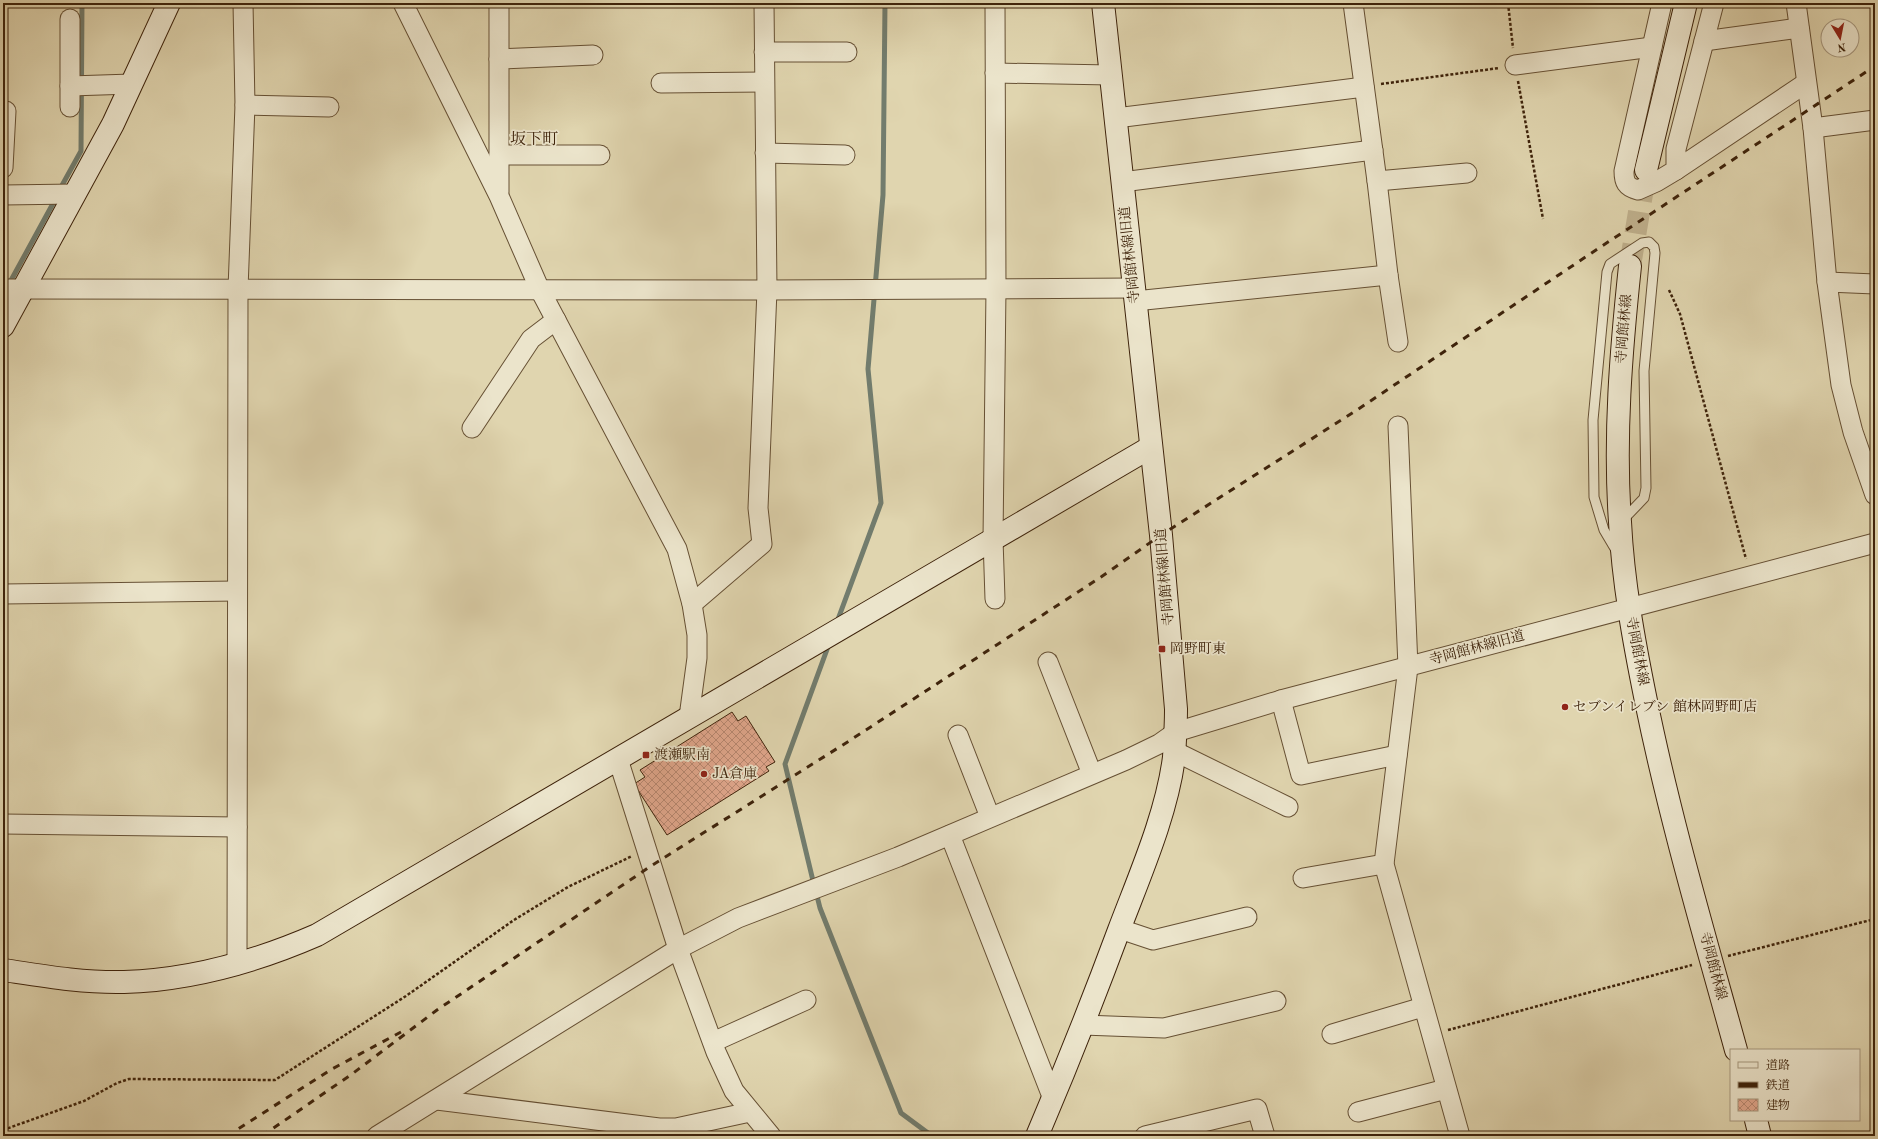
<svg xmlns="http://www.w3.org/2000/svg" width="1878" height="1139" font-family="'Old Standard TT','Noto Serif JP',serif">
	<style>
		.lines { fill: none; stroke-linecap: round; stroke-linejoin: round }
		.stream { stroke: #727c6d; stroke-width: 5 }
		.building { fill: url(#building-cross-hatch); stroke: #3e230b }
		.secondary-tunnel { stroke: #c0b18e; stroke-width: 22; stroke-dasharray: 22 11; stroke-linecap: butt }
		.lane-casing { stroke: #665034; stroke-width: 11 }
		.street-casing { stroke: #665034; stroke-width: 21 }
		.secondary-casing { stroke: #3e230b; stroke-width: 24 }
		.path { stroke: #3e230b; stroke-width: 2.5; stroke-dasharray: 3 2; stroke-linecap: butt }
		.lane { stroke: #ebe4cb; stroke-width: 9 }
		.street { stroke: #ebe4cb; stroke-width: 19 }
		.secondary { stroke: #ebe4cb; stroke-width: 22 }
		.rail { stroke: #3e230b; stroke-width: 3; stroke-dasharray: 7 7; stroke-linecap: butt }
		.poi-dot { fill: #8f2418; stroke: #ebe4cb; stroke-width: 1.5 }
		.labels { text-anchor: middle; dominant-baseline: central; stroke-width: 3.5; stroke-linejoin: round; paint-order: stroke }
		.street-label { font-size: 14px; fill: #3e230b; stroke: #ebe4cb }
		.poi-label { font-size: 14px; fill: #3e230b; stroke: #ebe4cb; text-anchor: start }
		.quarter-label { font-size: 16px; fill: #3e230b; stroke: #ebe4cb }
	</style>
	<defs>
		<pattern id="building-cross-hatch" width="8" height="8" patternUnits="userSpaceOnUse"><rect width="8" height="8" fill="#e1a78d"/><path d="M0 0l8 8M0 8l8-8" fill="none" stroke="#b88871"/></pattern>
	</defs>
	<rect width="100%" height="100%" fill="#e0d5af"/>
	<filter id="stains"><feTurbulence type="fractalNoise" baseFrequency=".005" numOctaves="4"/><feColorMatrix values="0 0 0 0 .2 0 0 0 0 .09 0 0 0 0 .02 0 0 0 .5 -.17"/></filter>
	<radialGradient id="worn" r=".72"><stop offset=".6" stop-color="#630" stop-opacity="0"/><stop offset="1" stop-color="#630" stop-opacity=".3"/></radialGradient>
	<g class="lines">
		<g class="stream">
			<polyline points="60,189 81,151 82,3"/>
			<polyline points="9,284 56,198"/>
			<polyline points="837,622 881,503 868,369 883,195 885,3"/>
			<polyline points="814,885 785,764 829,644"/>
			<polyline points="816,892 820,908 901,1113 932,1136"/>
		</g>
	</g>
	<polygon class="building" points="732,712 738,721 746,716 775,762 766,767 769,771 667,835 634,784 645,777 640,770"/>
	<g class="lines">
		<polyline class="secondary-tunnel" points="1630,266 1646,170"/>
		<g class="lane-casing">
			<polyline id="lane" points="1617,552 1604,530 1594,497 1593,420 1607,272 1610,264 1642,243 1649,242 1654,247 1655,253 1644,371 1646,488 1644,498 1622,521"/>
		</g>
		<g class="street-casing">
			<g id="street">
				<polyline points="403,3 499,196 540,290 677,549 692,604 697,635 697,658 689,717"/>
				<polyline points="499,3 499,192"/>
				<polyline points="995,3 996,289 993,539 995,599"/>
				<polyline points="1353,3 1377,181 1388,275 1398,342"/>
				<path d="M1662,3L1624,171C1624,182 1626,187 1638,190L1656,182L1676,170V149L1714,3"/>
				<polyline points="1796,3 1813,128 1827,282 1841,385 1853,432 1875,495"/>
				<polyline points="70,19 70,107"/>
				<polyline points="1704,41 1799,28"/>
				<polyline points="764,52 847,52"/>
				<polyline points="499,59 593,55"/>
				<polyline points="1515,65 1652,47"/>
				<polyline points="995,73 1111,75"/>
				<polyline points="661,83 764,82"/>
				<polyline points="70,86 132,84"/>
				<polyline points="245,105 329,107"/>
				<polyline points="1116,118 1364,87"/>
				<polyline points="1813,128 1875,120"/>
				<polyline points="765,153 845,155"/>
				<polyline points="499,155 600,155"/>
				<polyline points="3,168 6,111"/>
				<polyline points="1676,170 1806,83"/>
				<polyline points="1377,181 1467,173"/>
				<polyline points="1122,182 1373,150"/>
				<polyline points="3,195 75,194"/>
				<polyline points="1827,282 1875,284"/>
				<polyline points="3,289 767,290 1133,288"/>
				<polyline points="1135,301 1388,275"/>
				<polyline points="1398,426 1408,667 1384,864 1460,1136"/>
				<polyline points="472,428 531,339 556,320"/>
				<polyline points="3,594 237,591"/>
				<polyline points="692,604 762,544 758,508 767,290 764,3"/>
				<polyline points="1048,662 1092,774"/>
				<polyline points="1281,700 1301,775 1397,755"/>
				<polyline points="958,735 990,817"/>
				<polyline points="1174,751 1288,807"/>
				<polyline points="618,759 678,949 716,1052 734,1091 771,1136"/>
				<polyline points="3,824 237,827"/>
				<polyline points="950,835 1053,1099"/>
				<polyline points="1303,878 1384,864"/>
				<polyline points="1120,929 1153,940 1247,917"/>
				<polyline points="237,965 238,289 245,105 243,3"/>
				<polyline points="1083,1025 1164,1028 1276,1001"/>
				<polyline points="1332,1034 1423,1007"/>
				<polyline points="713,1042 806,1000"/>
				<polyline points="437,1100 659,1128 676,1128 750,1112"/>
				<polyline points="1358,1112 1446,1089"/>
				<polyline points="377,1136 678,949 738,918 898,857 1126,760 1159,744 1176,732 1281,700 1875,543"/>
				<polyline points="1145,1136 1257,1109 1265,1136"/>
			</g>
		</g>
		<g class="secondary-casing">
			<g id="secondary">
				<polyline points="1646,170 1686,3"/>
				<path d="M1630,266C1621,351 1614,437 1620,522C1623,582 1634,642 1646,701C1670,819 1704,934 1736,1050"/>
				<polyline points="3,326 113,124 169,3"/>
				<path d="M3,970C43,976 83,983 124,982C192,980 255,962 317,935L1151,447"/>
				<polyline points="1756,1120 1760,1136"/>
				<path d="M1037,1136C1066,1068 1093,1000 1119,930C1139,877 1167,814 1174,757C1175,741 1176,725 1176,709L1161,535L1103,3"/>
			</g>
		</g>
		<g class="path">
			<polyline points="1508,3 1513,48"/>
			<polyline points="1518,81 1543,219"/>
			<polyline points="1381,84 1499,68"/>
			<polyline points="1669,290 1680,314 1746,559"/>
			<polyline points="1728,956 1875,919"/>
			<polyline points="1448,1030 1692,965"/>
			<polyline points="3,1130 84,1101 117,1083 129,1079 275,1080 406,996 514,920 568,887 632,856"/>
		</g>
		<use href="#lane" class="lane"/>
		<use href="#street" class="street"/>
		<use href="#secondary" class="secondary"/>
		<g class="rail">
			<polyline points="227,1136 332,1069 401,1032"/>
			<polyline points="262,1136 352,1074 437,1010 651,866 849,741 1101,577 1161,535 1357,410 1596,250 1875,66"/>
		</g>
	</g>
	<g class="poi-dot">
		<rect x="1158" y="645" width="8" height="8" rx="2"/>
		<circle cx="1565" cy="707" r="4"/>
		<rect x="642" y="751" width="8" height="8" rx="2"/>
		<circle cx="704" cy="774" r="4"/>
	</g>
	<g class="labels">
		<g class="street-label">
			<text transform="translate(1130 255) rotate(-96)">寺岡館林線旧道</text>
			<text transform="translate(1624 329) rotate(-85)">寺岡館林線</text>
			<text transform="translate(1165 577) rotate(-95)">寺岡館林線旧道</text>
			<text transform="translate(1477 648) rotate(-15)">寺岡館林線旧道</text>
			<text transform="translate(1637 651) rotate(79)">寺岡館林線</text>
			<text transform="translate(1713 966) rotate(75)">寺岡館林線</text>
		</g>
		<g class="poi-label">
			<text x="1170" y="649">岡野町東</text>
			<text x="1573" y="707">セブンイレブン 館林岡野町店</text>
			<text x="654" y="755">渡瀬駅南</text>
			<text x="712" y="774">JA倉庫</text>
		</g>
		<g class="quarter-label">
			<text x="534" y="140">坂下町</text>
		</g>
	</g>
	<rect width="1878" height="1139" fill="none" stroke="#e0d5af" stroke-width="16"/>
	<rect x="4" y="4" width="1870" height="1131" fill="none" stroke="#3e230b" stroke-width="2"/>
	<rect x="8" y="8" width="1862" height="1123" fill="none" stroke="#3e230b"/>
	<rect x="1730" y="1049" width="130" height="72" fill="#ebe4cb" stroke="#a6977e"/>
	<rect x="1738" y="1062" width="20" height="6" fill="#ebe4cb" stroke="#a6977e"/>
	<text x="1766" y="1069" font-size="12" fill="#3e230b">道路</text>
	<rect x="1738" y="1082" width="20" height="6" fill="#3e230b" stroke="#a6977e"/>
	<text x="1766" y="1089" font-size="12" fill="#3e230b">鉄道</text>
	<rect x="1738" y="1099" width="20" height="12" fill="url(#building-cross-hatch)" stroke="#a6977e"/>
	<text x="1766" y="1109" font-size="12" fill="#3e230b">建物</text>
	<g transform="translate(1840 38) rotate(170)"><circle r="19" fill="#ebe4cb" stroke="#a6977e"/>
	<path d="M0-3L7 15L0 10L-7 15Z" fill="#8f2418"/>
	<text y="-6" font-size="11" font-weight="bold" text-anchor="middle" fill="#3e230b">N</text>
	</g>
	<rect width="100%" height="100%" filter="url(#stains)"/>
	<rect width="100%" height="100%" fill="url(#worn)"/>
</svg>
